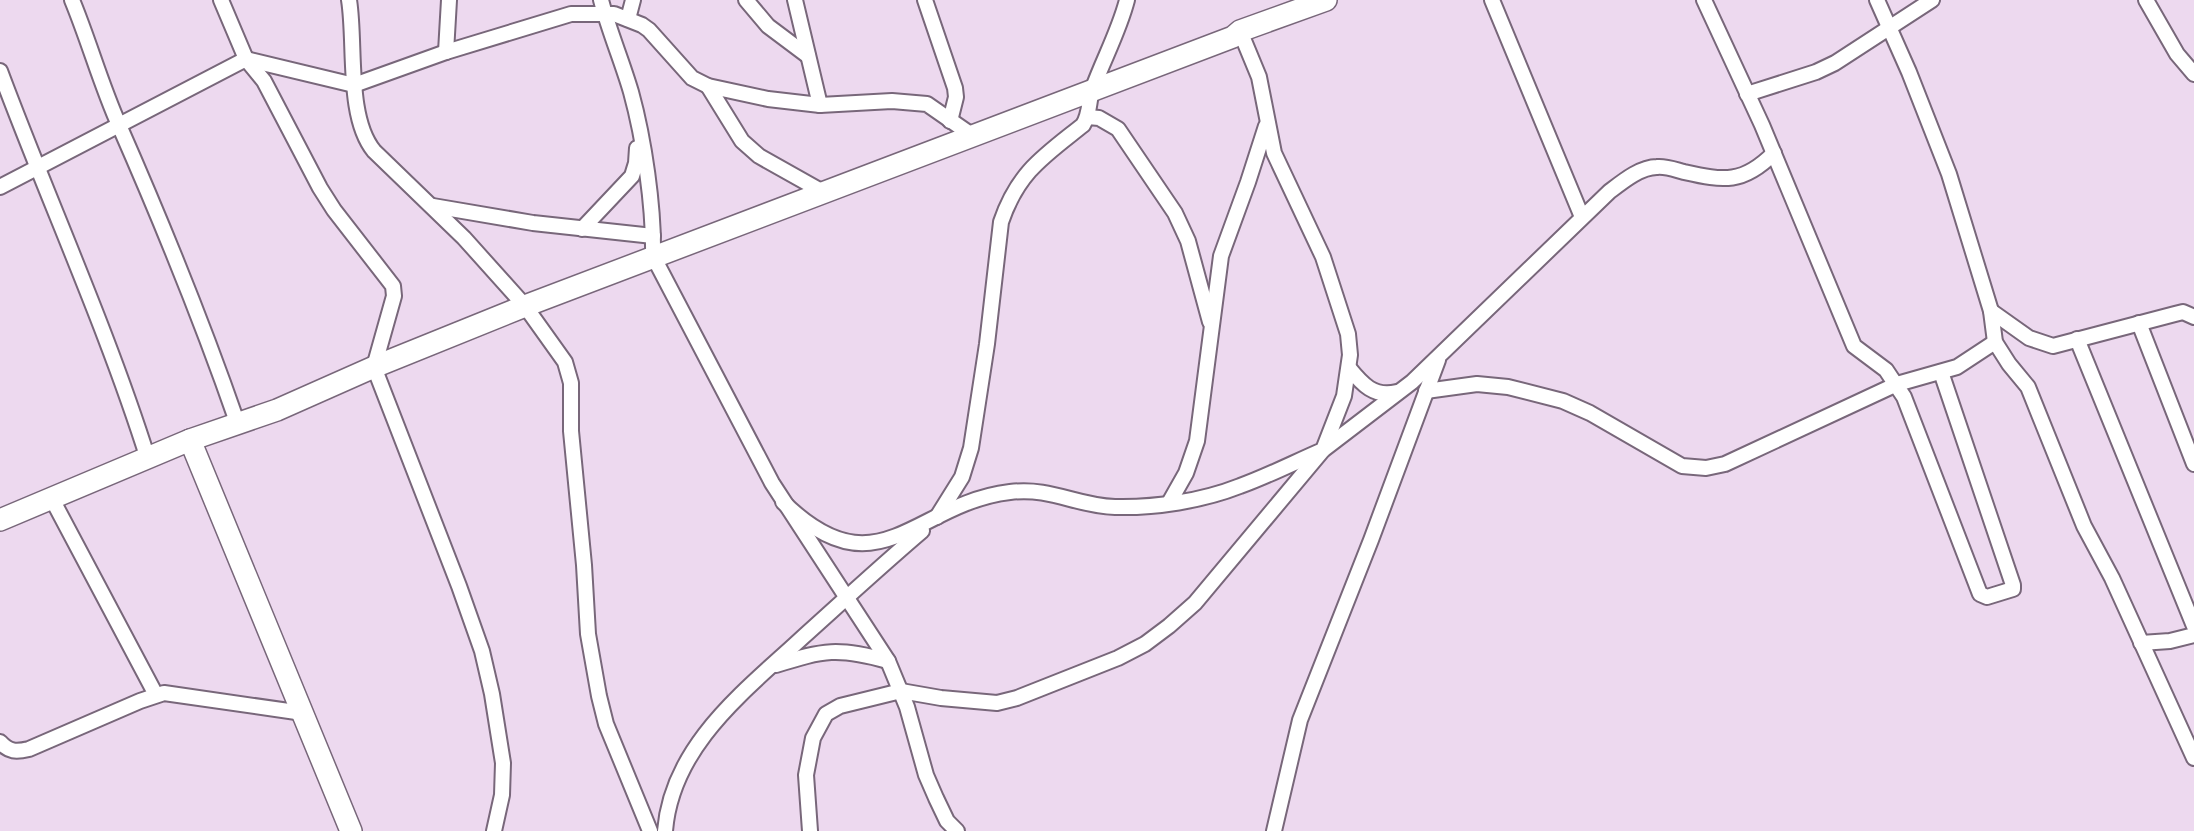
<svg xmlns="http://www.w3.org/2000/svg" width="2194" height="831" font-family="'Open Sans',sans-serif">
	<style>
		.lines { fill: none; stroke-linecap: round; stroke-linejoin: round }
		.street-casing { stroke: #78677a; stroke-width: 18 }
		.secondary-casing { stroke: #78677a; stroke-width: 24 }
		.street { stroke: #fff; stroke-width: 14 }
		.secondary { stroke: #fff; stroke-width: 21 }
	</style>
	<rect width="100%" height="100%" fill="#edd9ef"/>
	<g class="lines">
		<g class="street-casing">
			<g id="street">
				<path d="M72,0C89,41 101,85 119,125C162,223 202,321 237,422"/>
				<polyline points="221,0 246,59 264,81 320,188 334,210 393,286 394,296 374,367 459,586 482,651 492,694 503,763 502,795 494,831"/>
				<path d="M349,0C356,43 346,117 374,151L464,238L525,306L565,362L571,383V431L584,565L588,634L599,696L606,724L650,831"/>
				<path d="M601,0C609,31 622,61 631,92C644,139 654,207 653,256L772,483L888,661L907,707L926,775L936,798L947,821L957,831"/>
				<polyline points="746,0 768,26 808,56"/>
				<polyline points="795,0 820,105"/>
				<polyline points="925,0 955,88 956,97 950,121"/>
				<polyline points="1492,0 1582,217"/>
				<polyline points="1704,0 1762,125 1854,346 1886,370 1904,397 1980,594 1987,597 2013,589 2013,585 1941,372"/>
				<polyline points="1877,0 1909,72 1949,174 1991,311 1995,342 2009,364 2028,387 2084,526 2112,578 2194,758"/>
				<polyline points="2146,0 2177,54 2194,74"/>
				<polyline points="628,19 633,0"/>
				<polyline points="446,52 449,0"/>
				<path d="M0,71C48,200 106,326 148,459"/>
				<polyline points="708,86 742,141 759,156 823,192"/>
				<polyline points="1747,94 1816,72 1835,63 1932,0"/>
				<polyline points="1088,117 1099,118 1118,129 1175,213 1188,241 1210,322"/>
				<polyline points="0,187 246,59 354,85 446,52 571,14 614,14 642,25 649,30 692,78 708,86 768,99 820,105 892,101 927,104 973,136"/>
				<polyline points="433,206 533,223 653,236"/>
				<polyline points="582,229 632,176 636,163 637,148"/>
				<polyline points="1991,311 2029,338 2053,346 2175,314 2183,312 2194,317"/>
				<polyline points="2139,323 2194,464"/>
				<polyline points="2077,339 2194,626"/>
				<path d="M1349,368C1362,384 1374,398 1397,392"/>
				<polyline points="1426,391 1477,384 1508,387 1563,401 1590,413 1682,466 1706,468 1725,464 1897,384 1957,367 1995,342"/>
				<polyline points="52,499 156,695"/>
				<path d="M783,502C878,595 915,503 1010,492C1052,487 1076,506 1115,507C1155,508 1202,501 1240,486C1268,476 1295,462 1323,450L1344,396L1350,355L1348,334L1323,257L1274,153L1259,77L1240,31"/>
				<polyline points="1169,503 1186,473 1197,441 1221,256 1248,182 1266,126"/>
				<path d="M937,517L962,477L971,448L987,344L1001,222C1018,172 1044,156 1083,125C1091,112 1088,100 1093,88C1104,58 1119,31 1127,0"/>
				<polyline points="2141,643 2170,641 2194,635"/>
				<path d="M776,665C824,650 838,647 888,661"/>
				<path d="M0,742C9,752 16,752 29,749L140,701L164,693L303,713"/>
				<path d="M665,831C672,745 745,691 803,637C843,601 882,565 922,531"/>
				<path d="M810,831L806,775L813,738L826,714L840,706L901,691L941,698L997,703L1017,698L1118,658L1145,644L1169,626L1195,603L1323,450L1412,382L1609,192C1622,182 1640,167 1657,167C1666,166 1676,170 1684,172C1724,181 1743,184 1774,153"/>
				<polyline points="1274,831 1300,720 1371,540 1438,360"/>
			</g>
		</g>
		<g class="secondary-casing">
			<g id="secondary">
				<polyline points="190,440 351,831"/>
				<polyline points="0,520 190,440 277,410 374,367 525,306 1233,37 1240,31 1326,0"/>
			</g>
		</g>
		<use href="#street" class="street"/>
		<use href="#secondary" class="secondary"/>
	</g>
</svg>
